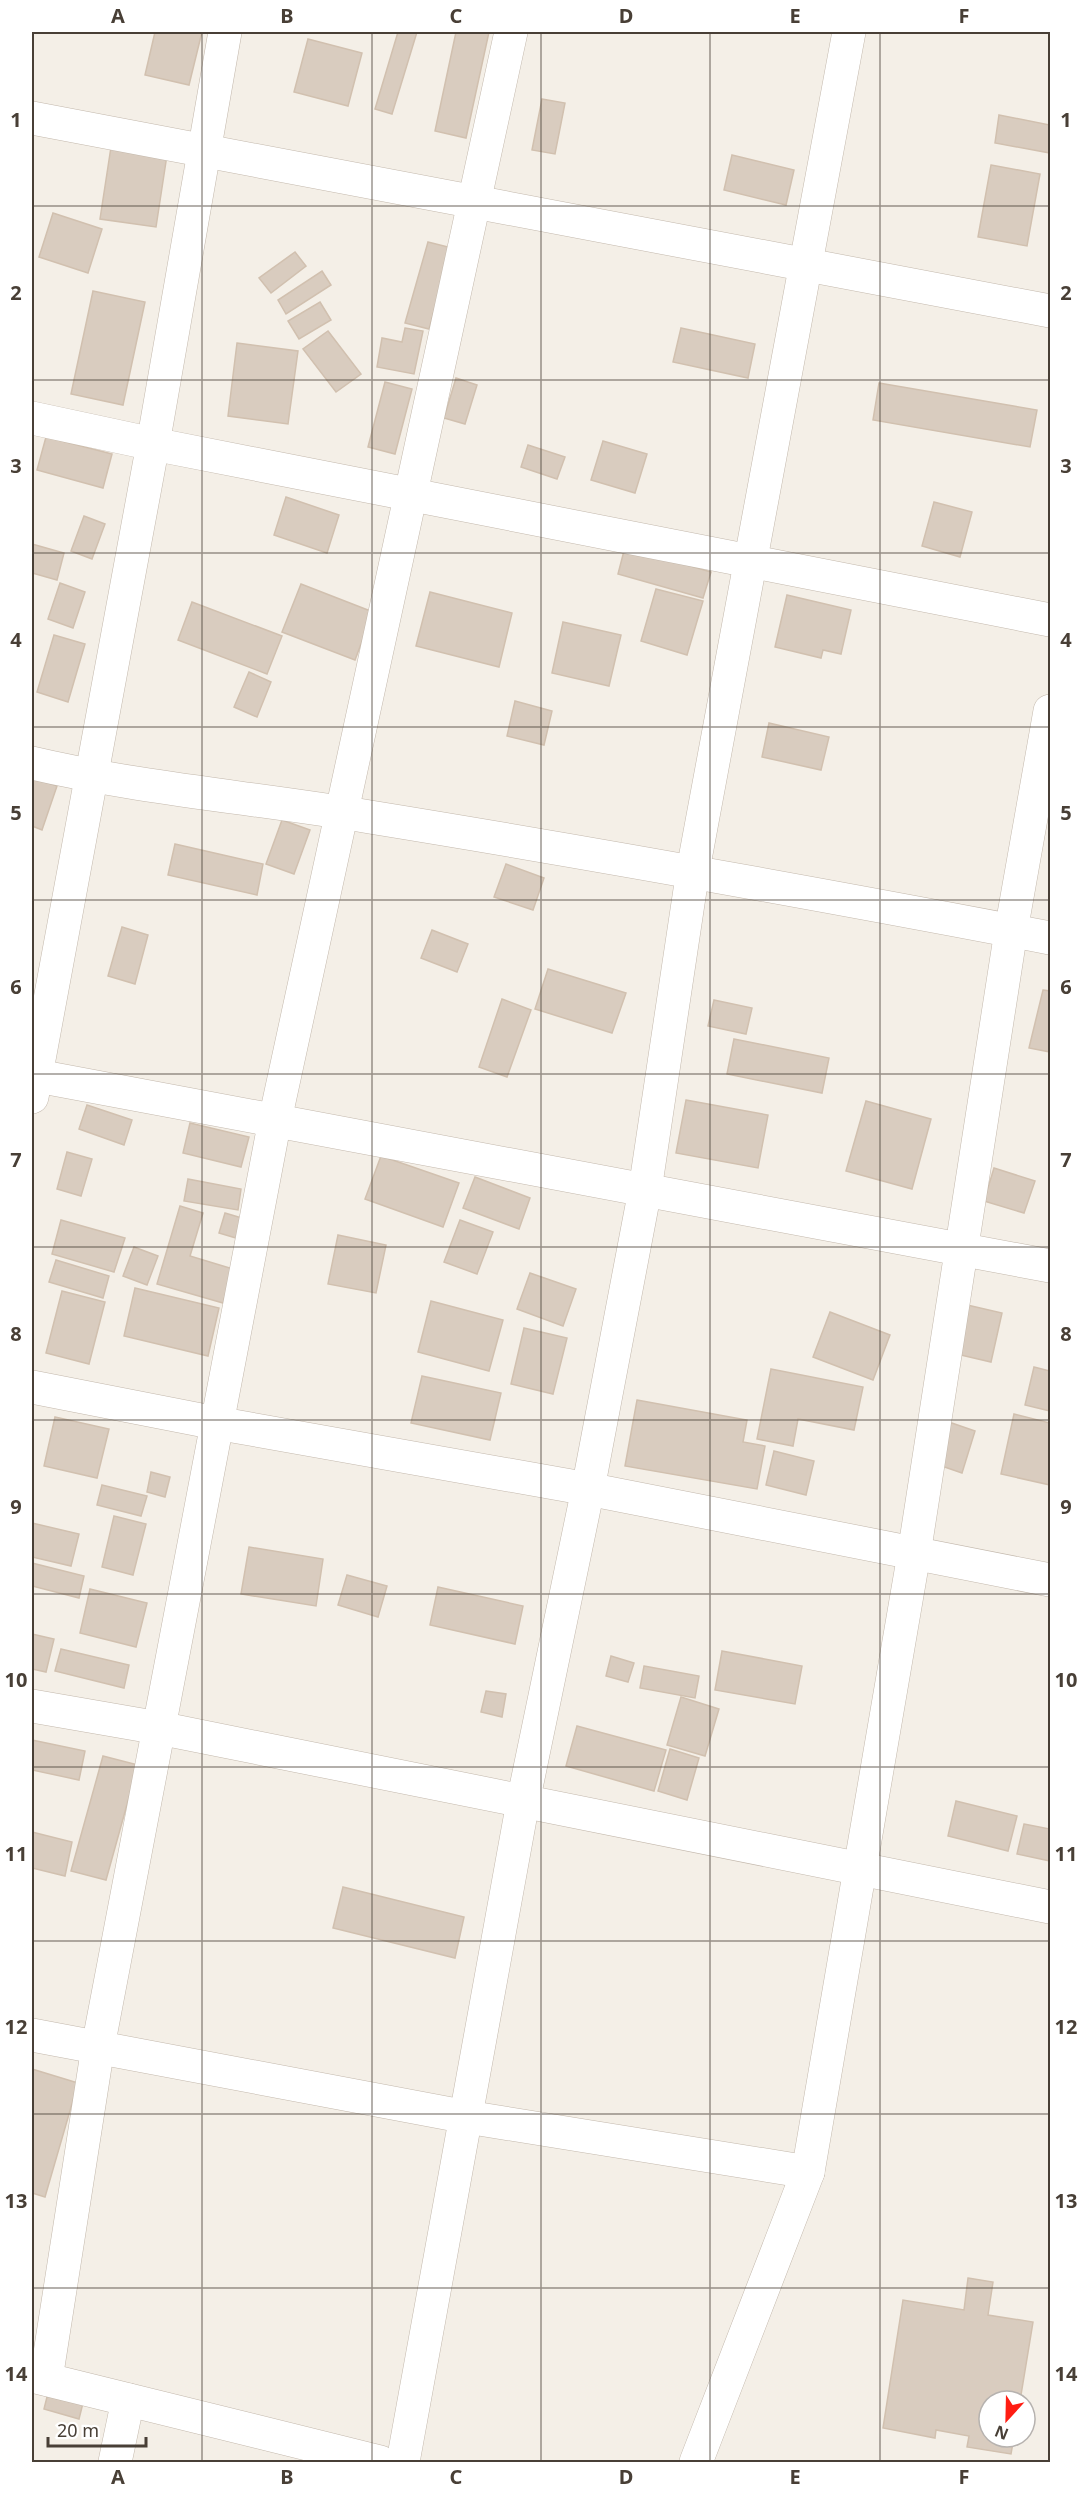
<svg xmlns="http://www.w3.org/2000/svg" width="1082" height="2494" font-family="'Noto Sans',sans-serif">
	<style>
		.building { fill: #d9ccbf; stroke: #d1c0af; stroke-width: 1.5 }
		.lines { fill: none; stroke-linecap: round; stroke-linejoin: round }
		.minor-casing { stroke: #c3b8ac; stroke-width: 34 }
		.minor { stroke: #fff; stroke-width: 33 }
		.grid { fill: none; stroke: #483f36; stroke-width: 1.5; stroke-opacity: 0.55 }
		.neatline { fill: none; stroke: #483f36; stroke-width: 2 }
		.grid-label { font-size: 20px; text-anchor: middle; font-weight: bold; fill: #483f36 }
	</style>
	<rect width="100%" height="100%" fill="#f4efe7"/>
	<g class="building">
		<polygon points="155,32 202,32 189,85 145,75"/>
		<polygon points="398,32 417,32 392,114 375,109"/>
		<polygon points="456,32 489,32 466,138 435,131"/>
		<polygon points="308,39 362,53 348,106 294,92"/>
		<polygon points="542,99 565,103 555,154 532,150"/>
		<polygon points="999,115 1050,125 1050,153 995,143"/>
		<polygon points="111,147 167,155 156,227 100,219"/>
		<polygon points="732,155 794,170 786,205 724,190"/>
		<polygon points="991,165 1040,174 1027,246 978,237"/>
		<polygon points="53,213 102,229 88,273 39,257"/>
		<polygon points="428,242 452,248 429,329 405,323"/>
		<polygon points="295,252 306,266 271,293 259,278"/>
		<polygon points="322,271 331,285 286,314 278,300"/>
		<polygon points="93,291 145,302 123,405 71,394"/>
		<polygon points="320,302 331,320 299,339 288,321"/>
		<polygon points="405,328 423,331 414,374 377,367 382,338 402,342"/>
		<polygon points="681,328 755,344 748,378 673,362"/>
		<polygon points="328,331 361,374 336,392 303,349"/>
		<polygon points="237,343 298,351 288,424 228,416"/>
		<polygon points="456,378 477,385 465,424 444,418"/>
		<polygon points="385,382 412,389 395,454 368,447"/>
		<polygon points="879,383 1037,410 1030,447 873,420"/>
		<polygon points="46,437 112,454 103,488 37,470"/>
		<polygon points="603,441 647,454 635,493 591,480"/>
		<polygon points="528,445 565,457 557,479 521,467"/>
		<polygon points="286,497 339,515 327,553 274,535"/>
		<polygon points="934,502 972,512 960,557 922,546"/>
		<polygon points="84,516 105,524 92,559 71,551"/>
		<polygon points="32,544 64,553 57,580 32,573"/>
		<polygon points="625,547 711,572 703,598 618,574"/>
		<polygon points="60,583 85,592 73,628 48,619"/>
		<polygon points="301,584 373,612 355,660 282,632"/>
		<polygon points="656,589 703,601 687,655 641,641"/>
		<polygon points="430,592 512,613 499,667 416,646"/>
		<polygon points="787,595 851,610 841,654 823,650 821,658 775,647"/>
		<polygon points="192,602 282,636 267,674 178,640"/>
		<polygon points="563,622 621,635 609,686 552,673"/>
		<polygon points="54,635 85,644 68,702 37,692"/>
		<polygon points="249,672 271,682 257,717 234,707"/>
		<polygon points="515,701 552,711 544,745 507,736"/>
		<polygon points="769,723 829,737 821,770 762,757"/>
		<polygon points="32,777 57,786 42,830 32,826"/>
		<polygon points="282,820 310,830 294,874 266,864"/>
		<polygon points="175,844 263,864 257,895 168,875"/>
		<polygon points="506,864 544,878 533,910 494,897"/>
		<polygon points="122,927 148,935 135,984 108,976"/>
		<polygon points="432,930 468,944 457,972 421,958"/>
		<polygon points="548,969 626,993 612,1033 535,1009"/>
		<polygon points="1043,990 1050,991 1050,1052 1029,1048"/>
		<polygon points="502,999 531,1010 507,1077 479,1067"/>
		<polygon points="714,1000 752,1008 746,1034 708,1026"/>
		<polygon points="734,1039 829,1058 822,1093 727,1074"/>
		<polygon points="686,1100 768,1115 758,1168 676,1153"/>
		<polygon points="866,1101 931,1119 912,1189 846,1171"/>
		<polygon points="87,1105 132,1120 124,1145 79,1129"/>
		<polygon points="190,1123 249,1137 241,1167 183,1153"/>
		<polygon points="67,1152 92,1159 81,1196 57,1189"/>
		<polygon points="381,1156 459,1183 443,1227 365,1199"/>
		<polygon points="994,1168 1035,1181 1024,1213 984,1201"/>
		<polygon points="475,1177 530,1198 519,1229 463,1208"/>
		<polygon points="188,1179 241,1189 238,1210 184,1201"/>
		<polygon points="180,1206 203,1213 190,1256 233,1269 223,1303 157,1284"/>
		<polygon points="225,1213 252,1221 246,1241 219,1233"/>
		<polygon points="61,1220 125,1238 114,1272 52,1254"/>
		<polygon points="460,1220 493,1232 477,1274 444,1262"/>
		<polygon points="338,1235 386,1245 376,1293 328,1284"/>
		<polygon points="134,1247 158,1256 147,1285 123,1276"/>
		<polygon points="56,1260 109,1276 103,1298 49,1282"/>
		<polygon points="530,1273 576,1289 563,1326 517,1309"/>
		<polygon points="135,1288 219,1308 208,1356 124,1336"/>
		<polygon points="62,1291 105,1302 89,1364 46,1353"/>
		<polygon points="431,1301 503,1320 489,1371 418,1352"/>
		<polygon points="963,1304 1002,1313 991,1362 952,1353"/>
		<polygon points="830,1312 890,1335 873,1380 813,1357"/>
		<polygon points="524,1328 567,1338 553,1394 511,1384"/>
		<polygon points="1034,1367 1050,1371 1050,1411 1025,1405"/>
		<polygon points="771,1369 863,1387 854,1430 798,1419 793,1446 757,1439"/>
		<polygon points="422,1376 501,1393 490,1440 411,1423"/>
		<polygon points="637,1400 747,1420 743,1442 765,1446 757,1489 625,1466"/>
		<polygon points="1014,1414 1050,1423 1050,1485 1001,1474"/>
		<polygon points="55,1417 109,1429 97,1478 44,1466"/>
		<polygon points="946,1421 975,1431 962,1473 933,1463"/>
		<polygon points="774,1451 814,1461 806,1495 766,1485"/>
		<polygon points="151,1472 170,1477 165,1497 147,1492"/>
		<polygon points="102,1485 147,1496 141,1516 97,1505"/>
		<polygon points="114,1516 146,1524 133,1575 102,1567"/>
		<polygon points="32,1523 79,1534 71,1566 32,1557"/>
		<polygon points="249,1547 323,1559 316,1606 241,1594"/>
		<polygon points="32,1563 84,1576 79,1598 32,1586"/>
		<polygon points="347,1575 387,1586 378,1617 338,1605"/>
		<polygon points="438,1587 523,1606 515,1644 430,1625"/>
		<polygon points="90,1589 147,1603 136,1647 80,1633"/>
		<polygon points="32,1634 54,1639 46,1672 32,1669"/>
		<polygon points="61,1649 129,1665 124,1688 55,1671"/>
		<polygon points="722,1651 802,1666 795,1704 715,1690"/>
		<polygon points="611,1656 634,1663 628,1682 606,1676"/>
		<polygon points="644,1666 699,1676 695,1698 640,1688"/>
		<polygon points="486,1691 506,1694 502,1717 481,1712"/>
		<polygon points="681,1697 719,1709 705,1756 667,1745"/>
		<polygon points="577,1726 666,1750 654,1791 566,1766"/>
		<polygon points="32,1740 85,1751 79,1780 32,1770"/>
		<polygon points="670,1749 699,1758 687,1800 658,1791"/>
		<polygon points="103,1756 138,1765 106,1880 71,1871"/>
		<polygon points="956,1801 1017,1816 1008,1851 948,1836"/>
		<polygon points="1024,1824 1050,1829 1050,1861 1017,1854"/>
		<polygon points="32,1832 72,1842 65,1876 32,1868"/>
		<polygon points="343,1887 464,1917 455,1958 333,1928"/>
		<polygon points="32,2069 78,2083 45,2197 32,2193"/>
		<polygon points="968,2278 993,2282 988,2315 1033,2322 1020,2401 989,2401 989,2437 1014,2437 1011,2454 967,2447 969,2436 936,2430 935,2438 883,2428 903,2300 964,2310"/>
		<polygon points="49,2389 84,2399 79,2419 44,2409"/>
	</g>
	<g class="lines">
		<g class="minor-casing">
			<g id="minor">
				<polyline points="32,118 1050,311"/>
				<polyline points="32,418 153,444 1050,620"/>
				<path d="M32,763C143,789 257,798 370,817C598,854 824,895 1050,938"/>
				<polyline points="32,1075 1050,1266"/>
				<polyline points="32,1097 153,444 225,32"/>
				<polyline points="32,1387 216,1423 588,1489 1050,1580"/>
				<polyline points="32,1706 159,1728 1050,1907"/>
				<polyline points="32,2035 467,2117 808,2172"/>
				<polyline points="32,2376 380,2462"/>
				<polyline points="46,2379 98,2047 275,1120 511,32"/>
				<polyline points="115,2462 128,2400"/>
				<polyline points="403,2462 523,1802 588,1489 645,1190 693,870 849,32"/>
				<polyline points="696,2462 808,2172 914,1554 1011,931 1050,711"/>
			</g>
		</g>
		<use href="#minor" class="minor"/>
	</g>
	<path class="grid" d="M202,32V2462M372,32V2462M541,32V2462M710,32V2462M880,32V2462M32,206H1050M32,380H1050M32,553H1050M32,727H1050M32,900H1050M32,1074H1050M32,1247H1050M32,1420H1050M32,1594H1050M32,1767H1050M32,1941H1050M32,2114H1050M32,2288H1050"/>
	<rect width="1082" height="2494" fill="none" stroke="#ffffff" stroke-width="66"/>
	<g transform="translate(1007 2419) rotate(202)"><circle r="28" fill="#ffffff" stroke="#b6b2af" stroke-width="1.5"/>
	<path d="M0-4.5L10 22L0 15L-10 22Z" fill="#ff1d13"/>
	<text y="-9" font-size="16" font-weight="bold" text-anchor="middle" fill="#483f36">N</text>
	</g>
	<path d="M48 2437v9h98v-9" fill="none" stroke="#483f36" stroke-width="3"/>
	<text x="57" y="2437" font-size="18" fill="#483f36" stroke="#ffffff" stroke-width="4.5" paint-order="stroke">20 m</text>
	<rect x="33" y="33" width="1016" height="2428" class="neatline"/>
	<g class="grid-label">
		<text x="118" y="23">A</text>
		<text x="287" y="23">B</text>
		<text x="456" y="23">C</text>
		<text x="626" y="23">D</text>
		<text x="795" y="23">E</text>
		<text x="964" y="23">F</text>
		<text x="16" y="127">1</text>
		<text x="1066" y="127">1</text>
		<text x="16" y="300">2</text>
		<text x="1066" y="300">2</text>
		<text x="16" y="473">3</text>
		<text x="1066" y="473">3</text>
		<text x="16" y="647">4</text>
		<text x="1066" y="647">4</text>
		<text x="16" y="820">5</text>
		<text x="1066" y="820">5</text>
		<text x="16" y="994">6</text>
		<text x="1066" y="994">6</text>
		<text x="16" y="1167">7</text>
		<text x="1066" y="1167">7</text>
		<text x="16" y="1341">8</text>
		<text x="1066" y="1341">8</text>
		<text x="16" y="1514">9</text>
		<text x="1066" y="1514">9</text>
		<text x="16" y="1687">10</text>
		<text x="1066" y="1687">10</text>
		<text x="16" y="1861">11</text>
		<text x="1066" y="1861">11</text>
		<text x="16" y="2034">12</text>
		<text x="1066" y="2034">12</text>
		<text x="16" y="2208">13</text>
		<text x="1066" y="2208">13</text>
		<text x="16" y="2381">14</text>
		<text x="1066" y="2381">14</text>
		<text x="118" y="2484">A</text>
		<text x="287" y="2484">B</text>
		<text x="456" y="2484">C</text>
		<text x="626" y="2484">D</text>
		<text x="795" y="2484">E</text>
		<text x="964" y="2484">F</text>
	</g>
</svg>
